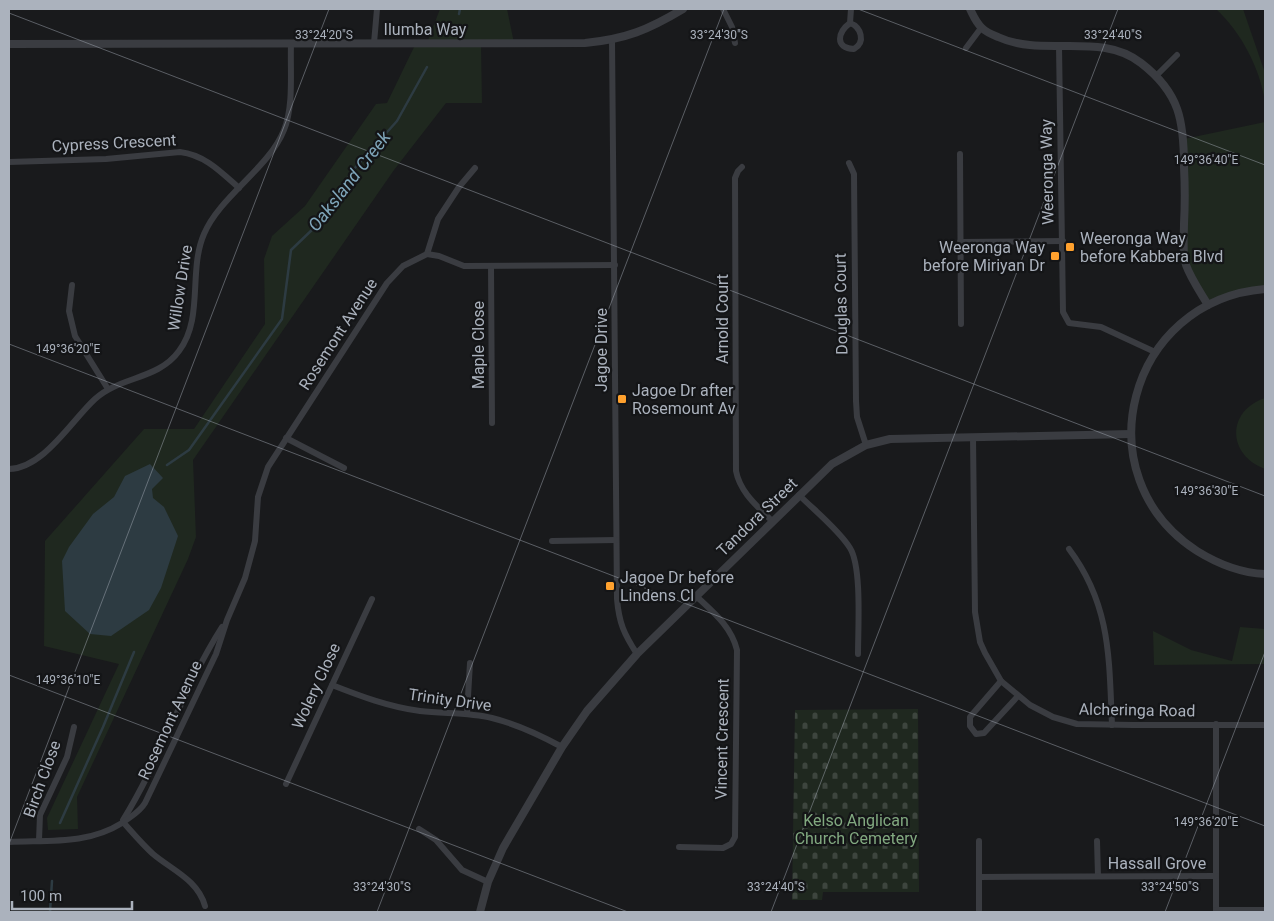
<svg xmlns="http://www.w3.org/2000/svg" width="1274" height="921" font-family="Roboto,sans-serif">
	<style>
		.green { fill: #1f281f }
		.cemetery { fill: url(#cemetery-stones) }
		.water { fill: #2d3b42 }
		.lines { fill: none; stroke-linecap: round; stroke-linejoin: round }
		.stream { stroke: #2d3b42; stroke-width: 2.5 }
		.minor { stroke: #3a3c41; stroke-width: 6 }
		.tertiary { stroke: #3a3c41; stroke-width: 8 }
		.ticks { fill: none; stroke: #abb2bd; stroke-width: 1; stroke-opacity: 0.45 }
		.poi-dot { fill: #ffa12e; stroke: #141517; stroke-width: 2 }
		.labels { text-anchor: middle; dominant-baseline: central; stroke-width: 4.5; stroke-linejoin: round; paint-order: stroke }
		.street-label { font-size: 16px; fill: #abb2bd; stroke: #141517 }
		.poi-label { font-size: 16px; fill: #abb2bd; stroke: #141517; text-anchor: start }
		.park-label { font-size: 16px; fill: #82a980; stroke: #141517 }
		.water-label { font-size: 18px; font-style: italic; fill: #7fa6ba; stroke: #141517 }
		.ticks-label { font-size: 12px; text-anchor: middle; fill: #abb2bd; stroke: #141517; stroke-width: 4.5; stroke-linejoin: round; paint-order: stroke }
	</style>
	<defs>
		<pattern id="cemetery-stones" width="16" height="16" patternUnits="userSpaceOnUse" patternTransform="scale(1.25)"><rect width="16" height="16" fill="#1f281f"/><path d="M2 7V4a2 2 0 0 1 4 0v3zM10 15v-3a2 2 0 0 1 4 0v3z" fill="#3d453e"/></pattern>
	</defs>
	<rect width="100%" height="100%" fill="#191a1c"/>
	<g class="green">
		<polygon points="440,9 507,9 514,43 481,44 482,103 446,103 394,170 193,460 196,537 188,559 77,797 78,829 48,830 47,818 119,664 44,646 45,541 144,429 194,429 265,324 264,259 272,236 305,206 376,104 387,103 416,43 427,43"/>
		<path d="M1216,9H1243L1265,73V102C1260,68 1241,32 1216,9Z"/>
		<polygon points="1265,122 1265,289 1208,305 1186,265 1184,139"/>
		<path d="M1265,398V469C1227,455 1226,411 1265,398Z"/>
		<polygon points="1240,627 1265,629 1265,664 1154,665 1153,631 1191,650 1232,661"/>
	</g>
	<polygon class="cemetery" points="918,709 919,892 823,892 822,900 792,900 795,710"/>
	<polygon class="water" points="150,464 163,478 152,489 153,498 164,507 178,536 161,588 149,610 111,636 90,634 65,611 62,561 69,547 93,514 114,497 125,476"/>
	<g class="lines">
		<g class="stream">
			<polyline points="459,14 460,9"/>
			<polyline points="167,465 189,450 282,319 291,250 314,228 354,169 397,121 427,67"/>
			<polyline points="60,823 103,727 134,652"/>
			<polyline points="50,912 52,881"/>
		</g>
		<g class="minor">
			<polyline points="723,9 732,27 735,43"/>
			<path d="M850,23C861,27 866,42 854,49C834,48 838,32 850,23L851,9"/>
			<path d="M612,40L617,599C619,623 624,634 637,654"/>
			<polyline points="374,43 377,9"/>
			<polyline points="1059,46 1063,312 1069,323 1101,327 1155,352"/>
			<polyline points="966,48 981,28"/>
			<polyline points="1156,76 1177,55"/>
			<polyline points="960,154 961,324"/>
			<path d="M9,162L106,159L180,152C205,155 221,172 239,188"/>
			<polyline points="849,163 854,174 856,401 857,417 866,445"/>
			<path d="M742,167L738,171L735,178L736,471C740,492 757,506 772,521"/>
			<polyline points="960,242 1063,241"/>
			<polyline points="427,254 438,219 459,187 475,168"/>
			<polyline points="491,266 492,423"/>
			<polyline points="72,285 69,311 75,336 108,389"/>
			<polyline points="973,437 975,612 980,642 985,653 1001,681 1030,705 1053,717 1077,724 1133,725 1265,725"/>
			<polyline points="286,438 344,468"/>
			<path d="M9,469C44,468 71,421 95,399C120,376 158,380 179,351C204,318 188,271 204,234C220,196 269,168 284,130C294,106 290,70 291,44"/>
			<path d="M799,495C814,510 839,530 850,548C862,567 858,629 858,654"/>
			<polyline points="552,541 616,540"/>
			<path d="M1069,549C1111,605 1109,659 1112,725"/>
			<polyline points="1001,681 970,717 970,726 976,734 984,733 1018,696"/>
			<path d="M332,685C360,696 389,707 420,711C444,714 468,712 492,718C516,724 540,735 562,747"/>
			<polyline points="467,713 470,663"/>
			<polyline points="1216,724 1216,912"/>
			<polyline points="286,784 372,599"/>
			<path d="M123,820C161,759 183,688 222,627"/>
			<path d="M123,822C132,832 142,844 153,854C172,870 198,880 205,906"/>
			<polyline points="419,829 436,840 462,870 488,882"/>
			<polyline points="39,840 40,815 67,757 74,727"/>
			<polyline points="1097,841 1098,876"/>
			<path d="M9,842C48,840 87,845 122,823C131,816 139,813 145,803L216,654L227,620L245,578L255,541L258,497L268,467L387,283L403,266L427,254L439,256L464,266L615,265"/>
			<path d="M679,847L723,848L731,844L735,837L737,650C731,626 713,612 696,596"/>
			<polyline points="979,877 1216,876"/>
			<polyline points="1216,910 1265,910"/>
			<polyline points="979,912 979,841"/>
		</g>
		<g class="tertiary">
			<path d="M970,9C973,15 976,23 982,28C986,32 993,35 998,37C1043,58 1100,31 1141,63C1180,93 1184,121 1184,167C1185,186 1185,205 1184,224C1184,236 1182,253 1186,265C1191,279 1201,293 1208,305"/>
			<path d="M9,44L585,43C626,39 648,30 683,9"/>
			<path d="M1265,289C1128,300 1081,476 1197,551C1218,564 1241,573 1265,574"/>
			<polyline points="480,912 488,882 503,848 562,747 587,711 637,654 832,464 866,445 890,439 1131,434"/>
		</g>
	</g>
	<path class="ticks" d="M858,9L1265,165M9,13L1265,496M9,344L1265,826M9,675L628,912M9,844L329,9M377,912L724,9M771,912L1118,9M1165,912L1265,652"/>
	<g class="poi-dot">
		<rect x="1065" y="242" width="10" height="10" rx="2.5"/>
		<rect x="1050" y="251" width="10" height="10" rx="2.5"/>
		<rect x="617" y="394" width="10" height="10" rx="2.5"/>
		<rect x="605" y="581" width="10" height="10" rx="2.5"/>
	</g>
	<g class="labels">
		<g class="street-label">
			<text x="425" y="29">Ilumba Way</text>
			<text transform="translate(114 143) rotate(-3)">Cypress Crescent</text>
			<text transform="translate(1047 172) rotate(-91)">Weeronga Way</text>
			<text transform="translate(180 288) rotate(-81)">Willow Drive</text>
			<text transform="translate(841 304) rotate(-91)">Douglas Court</text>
			<text transform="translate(722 319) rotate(-90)">Arnold Court</text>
			<text transform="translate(338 334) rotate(-57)">Rosemont Avenue</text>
			<text transform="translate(478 345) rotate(-90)">Maple Close</text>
			<text transform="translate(601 350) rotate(-90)">Jagoe Drive</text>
			<text transform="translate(757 517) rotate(-44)">Tandora Street</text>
			<text transform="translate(316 686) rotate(-65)">Wolery Close</text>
			<text transform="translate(450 700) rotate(8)">Trinity Drive</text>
			<text transform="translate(1137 710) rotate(1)">Alcheringa Road</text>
			<text transform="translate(170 720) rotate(-65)">Rosemont Avenue</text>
			<text transform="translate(722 739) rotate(-89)">Vincent Crescent</text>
			<text transform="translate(42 779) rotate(-70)">Birch Close</text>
			<text x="1157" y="863">Hassall Grove</text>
		</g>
		<g class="poi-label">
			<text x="1080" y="238">Weeronga Way<tspan x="1080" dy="18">before Kabbera Blvd</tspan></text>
			<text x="1045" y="247" text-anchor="end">Weeronga Way<tspan x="1045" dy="18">before Miriyan Dr</tspan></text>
			<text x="632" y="390">Jagoe Dr after<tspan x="632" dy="18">Rosemount Av</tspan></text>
			<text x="620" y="577">Jagoe Dr before<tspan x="620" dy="18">Lindens Cl</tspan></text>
		</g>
		<g class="park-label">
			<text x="856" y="820">Kelso Anglican<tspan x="856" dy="18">Church Cemetery</tspan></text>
		</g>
		<g class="water-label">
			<text transform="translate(349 181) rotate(-52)">Oaksland Creek</text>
		</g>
	</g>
	<g class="ticks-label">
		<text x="324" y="39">33°24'20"S</text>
		<text x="719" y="39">33°24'30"S</text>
		<text x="1113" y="39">33°24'40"S</text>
		<text x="1206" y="164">149°36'40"E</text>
		<text x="68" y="353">149°36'20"E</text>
		<text x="1206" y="495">149°36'30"E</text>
		<text x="68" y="684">149°36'10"E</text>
		<text x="1206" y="826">149°36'20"E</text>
		<text x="382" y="891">33°24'30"S</text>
		<text x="776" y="891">33°24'40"S</text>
		<text x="1170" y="891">33°24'50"S</text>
	</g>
	<rect width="1274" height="921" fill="none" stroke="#abb2bd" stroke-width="20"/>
	<path d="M12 901v8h120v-8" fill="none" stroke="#abb2bd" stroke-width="2.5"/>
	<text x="20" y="901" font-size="15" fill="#abb2bd" stroke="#141517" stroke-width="4" paint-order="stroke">100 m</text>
</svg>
